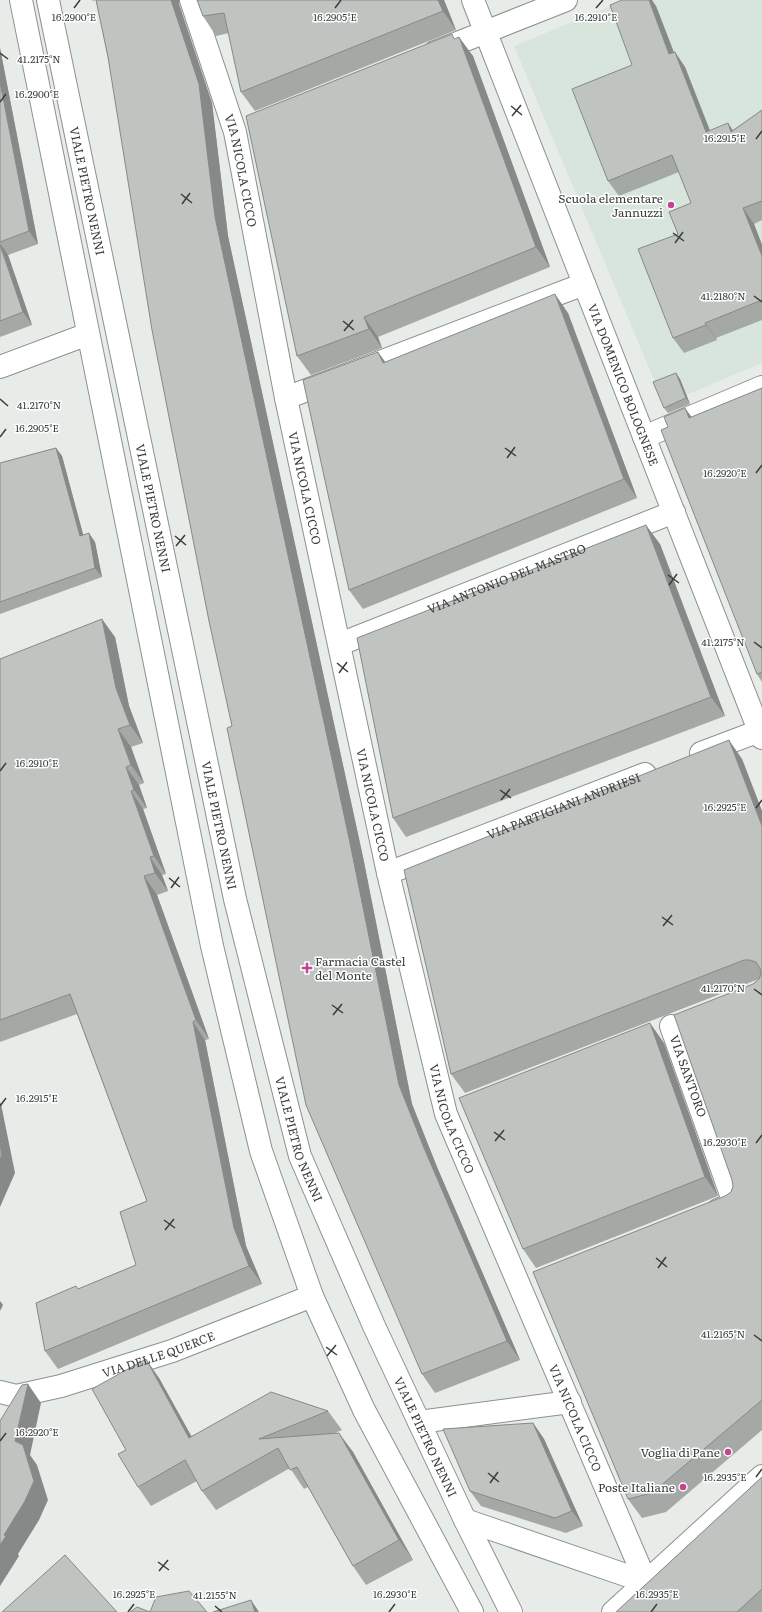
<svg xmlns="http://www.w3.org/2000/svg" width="762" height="1612" font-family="Literata,serif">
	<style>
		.built { fill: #d8e5dc }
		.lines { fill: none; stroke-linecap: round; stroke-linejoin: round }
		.minor-casing { stroke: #8c918e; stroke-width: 24 }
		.major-casing { stroke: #8c918e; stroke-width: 24 }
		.minor { stroke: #fff; stroke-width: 22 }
		.major { stroke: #fff; stroke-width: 22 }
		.wall { fill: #a4a9a6 }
		.shaded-wall { fill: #868987 }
		.building { fill: #bfc4c1; stroke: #868987 }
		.ticks { fill: none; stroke: #3b3d3c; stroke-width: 1.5 }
		.poi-dot { fill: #c34490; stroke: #fff; stroke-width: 1.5 }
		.labels { text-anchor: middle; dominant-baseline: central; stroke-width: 3; stroke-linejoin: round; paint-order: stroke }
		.street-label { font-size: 12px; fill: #3b3d3c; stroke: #fff }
		.poi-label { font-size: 12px; fill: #3b3d3c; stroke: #fff; text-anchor: end }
		.ticks-label { font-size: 10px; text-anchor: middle; fill: #3b3d3c; stroke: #fff; stroke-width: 3; stroke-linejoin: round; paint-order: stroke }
	</style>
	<rect width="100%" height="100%" fill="#e7ece8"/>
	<polygon class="built" points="625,0 762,0 762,363 686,395 657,387 514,46"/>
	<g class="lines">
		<g class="minor-casing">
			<g id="minor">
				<path id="s1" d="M191,0L235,132L286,398L388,873L446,1114L646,1582"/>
				<path id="s2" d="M473,0L762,738"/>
				<polyline points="435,52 566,0"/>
				<polyline points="0,367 88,334"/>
				<polyline points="286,398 584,284"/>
				<polyline points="644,437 762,387"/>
				<path id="s3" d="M340,644L674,512"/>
				<polyline points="701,753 762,730"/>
				<path id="s4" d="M388,873L645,774"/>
				<path id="s5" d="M671,1026L734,1203L718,1210"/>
				<path id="s6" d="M0,1392L16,1396L61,1386L172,1351L312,1296"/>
				<polyline points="419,1422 570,1402"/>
				<polyline points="465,1520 646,1582"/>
				<polyline points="613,1612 762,1476"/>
			</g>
		</g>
		<g class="major-casing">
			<g id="major">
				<polyline points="21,0 212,946 261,1151 312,1296 364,1410 472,1612"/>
				<path id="s7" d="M48,0L235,899L300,1156L374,1326L419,1422L465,1520L511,1612"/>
			</g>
		</g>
		<use href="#minor" class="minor"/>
		<use href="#major" class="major"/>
	</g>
	<g class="wall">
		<polygon points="92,0 179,0 179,4 212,103 228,236 363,857 412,1104 437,1167 520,1360 435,1393 422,1374 232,726 108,57 96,0 93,1"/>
		<polygon points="197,0 444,0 456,30 255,111 241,92 229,33 216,36 203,16"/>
		<polygon points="656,6 674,52 685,67 710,130 733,130 762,110 762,220 754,224 762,245 762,320 716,338 717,340 684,353 673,338 678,234 691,203 679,172 619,196 608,181 632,65"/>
		<polygon points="455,39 473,56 550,267 378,337 382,348 311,375 297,356"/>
		<polygon points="0,48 38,244 8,255 32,325 0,337"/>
		<polygon points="568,313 637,498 363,609 349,590 385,362"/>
		<polygon points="676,373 680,379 690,404 668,413 664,408"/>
		<polygon points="762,388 762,682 757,674 668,427"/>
		<polygon points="56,448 62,456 83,535 95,542 102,577 0,614 0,463"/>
		<polygon points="660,544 725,716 406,837 393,818"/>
		<polygon points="115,637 129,706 143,743 131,747 144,783 139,785 147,808 143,809 166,874 162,875 168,891 157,895 209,1039 205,1040 246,1246 262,1284 58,1369 45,1351 78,1289 136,1265 147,1201 77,1014 0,1042 0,659"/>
		<polygon points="742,759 762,811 762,1430 666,1512 642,1518 628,1499 725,1196 731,1192 733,1186 732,1180 753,984 759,979 465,1093 451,1074"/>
		<polygon points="664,1043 718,1196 536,1268 523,1249"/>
		<polygon points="159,1378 191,1436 328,1411 342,1430 335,1433 353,1452 413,1560 366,1585 353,1566 308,1487 304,1489 290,1468 216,1510 202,1491 197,1481 151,1506 138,1487 126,1450"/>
		<polygon points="533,1423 544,1439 583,1526 566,1533 481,1506 470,1491"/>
		<polygon points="762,1477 762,1612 616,1612"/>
	</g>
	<g class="shaded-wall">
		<polygon points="171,0 179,0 179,4 212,103 228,236 363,857 412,1104 437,1167 520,1360 507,1341 424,1148 399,1085 215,217"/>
		<polygon points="438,0 444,0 456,30 443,11"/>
		<polygon points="649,0 652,0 656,6 680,69 669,54"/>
		<polygon points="459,37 473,56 550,267 536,247"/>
		<polygon points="0,48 38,244 29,231 0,82"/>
		<polygon points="675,52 685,67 716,147 706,132"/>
		<polygon points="728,123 738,138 731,132"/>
		<polygon points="743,208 754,224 762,245 762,256"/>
		<polygon points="0,243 8,255 32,325 23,312"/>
		<polygon points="555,294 568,313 637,498 624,479"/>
		<polygon points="364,317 378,337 382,348 369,329"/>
		<polygon points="705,323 716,338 717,340 706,325"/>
		<polygon points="378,352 392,371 383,363"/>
		<polygon points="676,373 680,379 690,404 686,398"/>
		<polygon points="685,408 699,427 689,418"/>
		<polygon points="56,448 62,456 86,545 80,536"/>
		<polygon points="646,525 660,544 725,716 711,697"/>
		<polygon points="89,533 95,542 102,577 95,568"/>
		<polygon points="102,619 115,637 129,706 143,743 130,725 116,688"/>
		<polygon points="118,729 131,747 144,783 131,765"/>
		<polygon points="729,740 742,759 762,811 762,826"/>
		<polygon points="126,767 139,785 147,808 134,790"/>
		<polygon points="131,791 143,809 166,874 154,856"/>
		<polygon points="150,857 162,875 168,891 155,873"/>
		<polygon points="144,876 157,895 209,1039 196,1020"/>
		<polygon points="193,1022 205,1040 246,1246 262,1284 249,1266 234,1228"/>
		<polygon points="650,1023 664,1043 718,1196 705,1177"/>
		<polygon points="0,1102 1,1104 15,1173 0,1207"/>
		<polygon points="0,1301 3,1305 0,1311"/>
		<polygon points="146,1359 159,1378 203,1457 189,1438"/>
		<polygon points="28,1384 41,1403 30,1455 37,1465 48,1500 39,1520 18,1554 19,1556 0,1586 0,1545 4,1535 15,1441"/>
		<polygon points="533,1423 544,1439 583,1526 572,1511"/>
		<polygon points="339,1433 353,1452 413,1560 399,1540"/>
		<polygon points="251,1600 259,1612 255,1612"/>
	</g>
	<g class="building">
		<polygon points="96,0 171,0 199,84 215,217 349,838 399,1085 424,1148 507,1341 422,1374 306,1105 227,728 232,726 209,621 152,330 108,57"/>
		<polygon points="197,0 438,0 443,11 241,92 224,13 203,16"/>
		<polygon points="622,0 649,0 669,54 675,52 706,132 728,123 731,132 762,110 762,201 743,208 762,256 762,300 705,323 706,325 673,338 638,249 678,234 669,212 691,203 672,155 608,181 572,89 632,65 610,5"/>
		<polygon points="452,34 454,39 459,37 536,247 364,317 369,329 297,356 246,116"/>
		<polygon points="0,82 29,231 0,242"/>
		<polygon points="0,245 23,312 0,321"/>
		<polygon points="555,294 624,479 349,590 303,380 378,352 383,363"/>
		<polygon points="676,373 686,398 664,408 653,382"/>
		<polygon points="762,388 762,672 757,674 661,430 668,427 664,417 685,408 689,418"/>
		<polygon points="56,448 80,536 89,533 95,568 0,602 0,463"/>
		<polygon points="646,525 711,697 393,818 357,638"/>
		<polygon points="102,619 116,688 130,725 118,729 131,765 126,767 134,790 131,791 154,856 150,857 155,873 144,876 196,1020 193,1022 234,1228 249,1266 45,1351 36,1303 76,1286 78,1289 136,1265 120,1212 147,1201 70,994 0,1020 0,659"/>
		<polygon points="729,740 762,826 762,1400 652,1493 628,1499 533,1272 725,1196 731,1192 733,1186 732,1180 674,1015 753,984 759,979 761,974 760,968 756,962 750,960 744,960 451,1074 404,870"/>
		<polygon points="650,1023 705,1177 523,1249 459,1098"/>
		<polygon points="0,1144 2,1155 0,1160"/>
		<polygon points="146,1359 189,1438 271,1392 328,1411 259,1439 339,1433 399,1540 353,1566 297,1467 290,1470 278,1448 202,1491 185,1460 138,1487 118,1454 126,1450 92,1389"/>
		<polygon points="28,1384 15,1441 23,1445 34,1481 25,1501 4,1535 6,1536 0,1545 0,1421 22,1385"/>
		<polygon points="533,1423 572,1511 555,1518 470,1491 443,1429"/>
		<polygon points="762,1477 762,1589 737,1612 616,1612"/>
		<polygon points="65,1555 117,1612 2,1612"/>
		<polygon points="189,1591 207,1612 130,1612 137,1607 150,1612 156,1597"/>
		<polygon points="251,1600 255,1612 213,1612"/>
	</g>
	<path class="ticks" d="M74,8L80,0M335,8L341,0M596,8L603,0M0,53L8,59M0,102L6,94M511,106L522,115M512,116L521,105M756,139L762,131M181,194L192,203M182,204L190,193M673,233L684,241M675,243L683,232M754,296L762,302M343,321L354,330M344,331L353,320M0,399L8,406M0,437L6,429M505,448L516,456M507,458L515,447M756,473L762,465M175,536L186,545M176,546L185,535M668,575L679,583M669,585L677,574M754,642L762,648M337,663L348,672M339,673L347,662M0,771L6,763M500,790L511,798M501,800L510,789M756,808L762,800M169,878L180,887M171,888L179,877M662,917L673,925M663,926L672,915M754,989L762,995M332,1005L343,1013M333,1015L342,1004M0,1106L6,1098M494,1132L505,1140M495,1141L504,1130M756,1143L762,1135M164,1220L175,1228M165,1230L174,1219M656,1258L667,1267M658,1268L666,1257M754,1335L762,1341M326,1347L337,1355M327,1356L336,1345M0,1441L6,1433M488,1473L499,1482M756,1477L762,1469M490,1483L498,1472M158,1562L169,1570M159,1571L168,1560M215,1606L222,1612M128,1612L134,1604M389,1612L395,1604M651,1612L657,1604"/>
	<g class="poi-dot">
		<circle cx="671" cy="205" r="4"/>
		<path d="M305 962h4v4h4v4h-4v4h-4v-4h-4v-4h4z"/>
		<circle cx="728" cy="1452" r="4"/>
		<circle cx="683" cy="1487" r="4"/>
	</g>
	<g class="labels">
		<g class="street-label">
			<text stroke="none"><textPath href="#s1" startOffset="178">VIA NICOLA CICCO</textPath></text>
			<text stroke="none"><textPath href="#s7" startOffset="195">VIALE PIETRO NENNI</textPath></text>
			<text stroke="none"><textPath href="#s2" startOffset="413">VIA DOMENICO BOLOGNESE</textPath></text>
			<text stroke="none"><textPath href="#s1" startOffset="502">VIA NICOLA CICCO</textPath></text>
			<text stroke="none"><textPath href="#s7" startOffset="519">VIALE PIETRO NENNI</textPath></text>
			<text stroke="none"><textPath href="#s3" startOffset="179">VIA ANTONIO DEL MASTRO</textPath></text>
			<text stroke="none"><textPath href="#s1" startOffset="826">VIA NICOLA CICCO</textPath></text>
			<text stroke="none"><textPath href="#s4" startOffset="188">VIA PARTIGIANI ANDRIESI</textPath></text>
			<text stroke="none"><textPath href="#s7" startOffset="843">VIALE PIETRO NENNI</textPath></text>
			<text stroke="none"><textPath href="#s5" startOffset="53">VIA SANTORO</textPath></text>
			<text stroke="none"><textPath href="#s1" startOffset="1150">VIA NICOLA CICCO</textPath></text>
			<text stroke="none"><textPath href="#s7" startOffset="1167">VIALE PIETRO NENNI</textPath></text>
			<text stroke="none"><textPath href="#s6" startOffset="165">VIA DELLE QUERCE</textPath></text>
			<text stroke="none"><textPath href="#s1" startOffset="1474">VIA NICOLA CICCO</textPath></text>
			<text stroke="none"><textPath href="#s7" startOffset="1491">VIALE PIETRO NENNI</textPath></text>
		</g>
		<g class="poi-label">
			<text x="663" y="198">Scuola elementare<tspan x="663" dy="14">Jannuzzi</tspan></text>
			<text x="315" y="961" text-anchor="start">Farmacia Castel<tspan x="315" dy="14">del Monte</tspan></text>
			<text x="720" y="1452">Voglia di Pane</text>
			<text x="675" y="1487">Poste Italiane</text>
		</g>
	</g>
	<g class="ticks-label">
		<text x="74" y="21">16.2900°E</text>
		<text x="335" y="21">16.2905°E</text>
		<text x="596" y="21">16.2910°E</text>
		<text x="39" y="63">41.2175°N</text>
		<text x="37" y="98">16.2900°E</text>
		<text x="725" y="142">16.2915°E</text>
		<text x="723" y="300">41.2180°N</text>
		<text x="39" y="409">41.2170°N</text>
		<text x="37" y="432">16.2905°E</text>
		<text x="725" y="477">16.2920°E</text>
		<text x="723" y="646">41.2175°N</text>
		<text x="37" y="767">16.2910°E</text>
		<text x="725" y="811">16.2925°E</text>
		<text x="723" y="992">41.2170°N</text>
		<text x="37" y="1102">16.2915°E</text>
		<text x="725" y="1146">16.2930°E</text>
		<text x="723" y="1338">41.2165°N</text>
		<text x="37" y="1436">16.2920°E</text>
		<text x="725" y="1481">16.2935°E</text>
		<text x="134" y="1598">16.2925°E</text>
		<text x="395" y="1598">16.2930°E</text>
		<text x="657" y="1598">16.2935°E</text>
		<text x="215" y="1599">41.2155°N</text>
	</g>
</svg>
